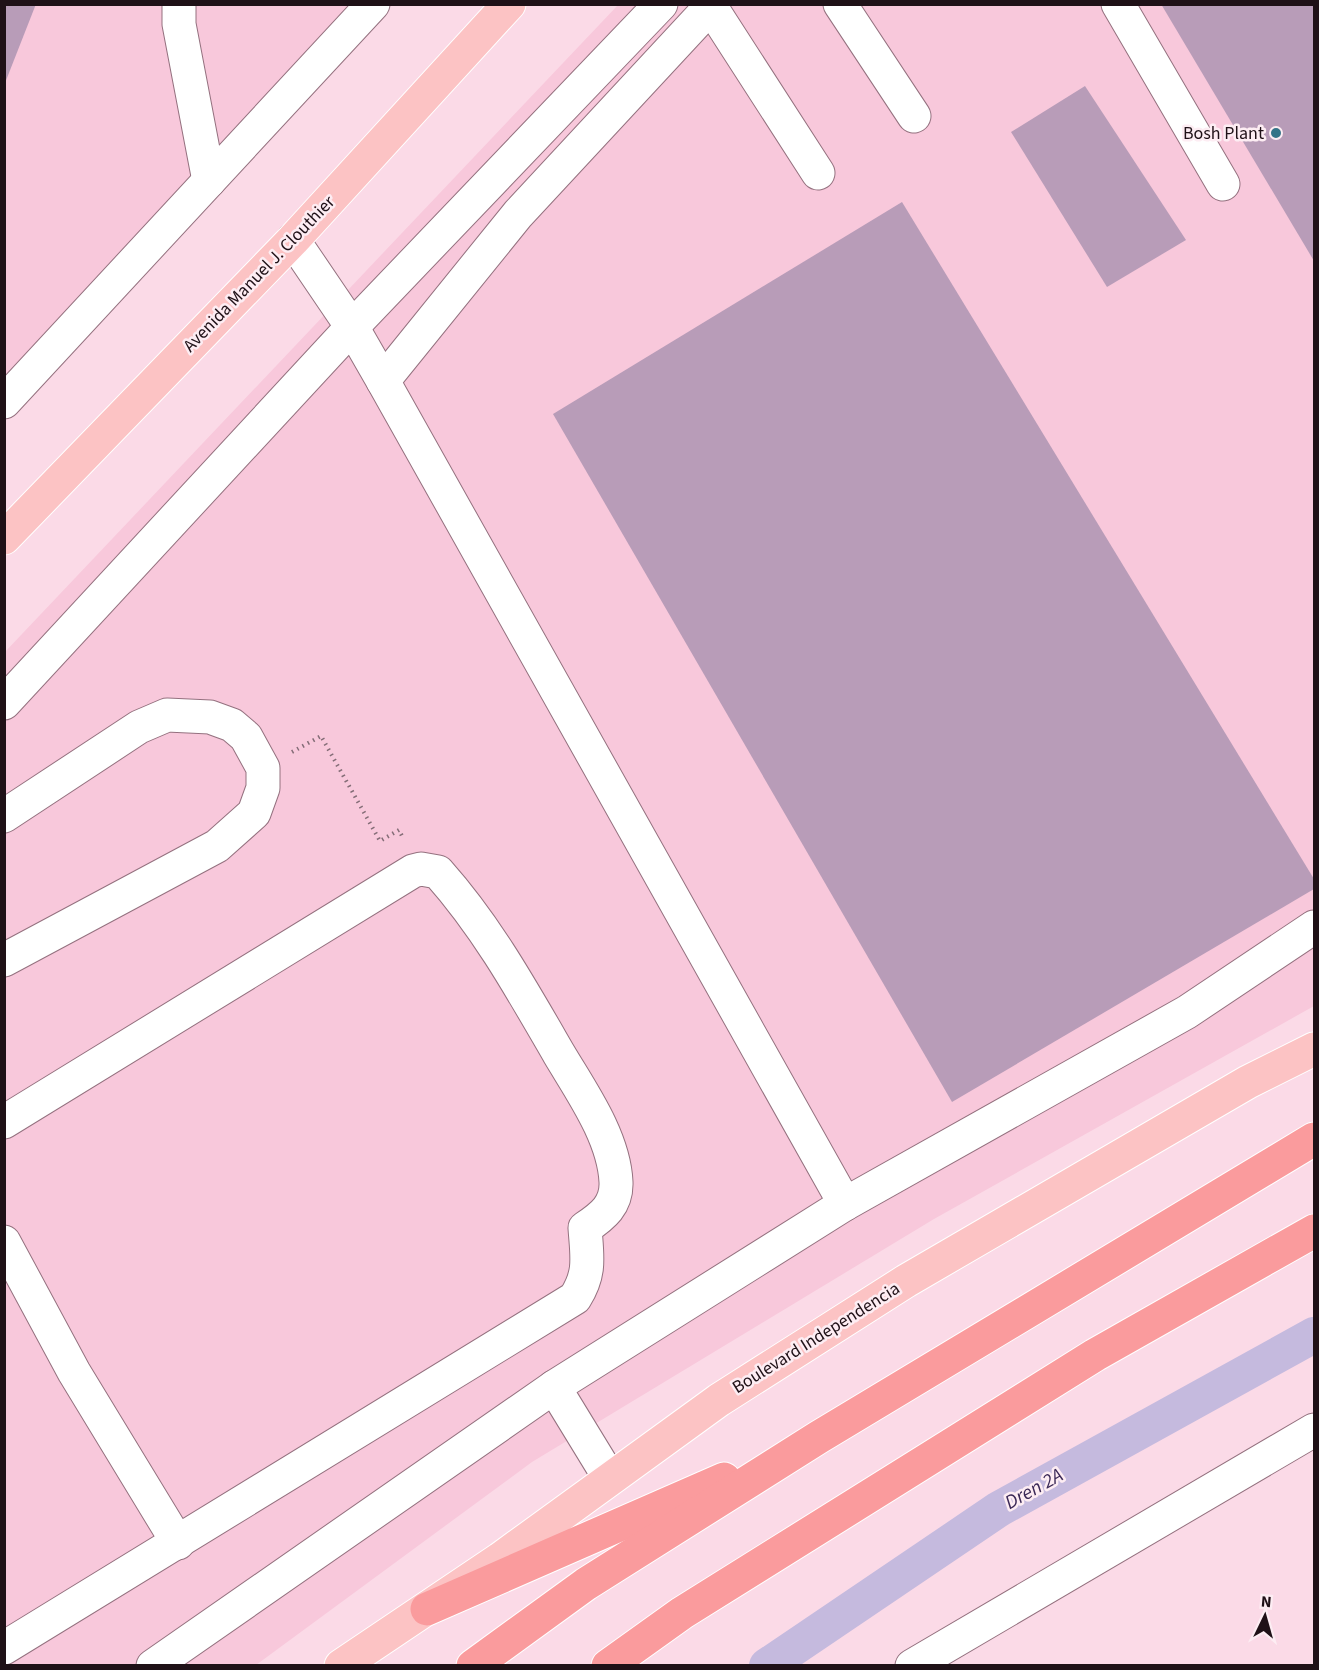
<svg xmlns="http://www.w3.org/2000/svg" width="1319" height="1670" font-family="'Source Sans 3',sans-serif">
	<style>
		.built { fill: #f8c8db }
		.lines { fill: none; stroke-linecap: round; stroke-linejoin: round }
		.canal { stroke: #c5bade; stroke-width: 36 }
		.building { fill: #b89cb8 }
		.minor-casing { stroke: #94717f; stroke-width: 35 }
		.major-casing { stroke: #fff; stroke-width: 35 }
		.highway-casing { stroke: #fff; stroke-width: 35 }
		.path { stroke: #846d77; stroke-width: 4; stroke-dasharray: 1.5 4.5; stroke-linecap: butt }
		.minor { stroke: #fff; stroke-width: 33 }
		.major { stroke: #fcc3c4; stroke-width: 33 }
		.highway { stroke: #fa9b9d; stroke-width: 33 }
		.poi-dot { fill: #347488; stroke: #fdedf3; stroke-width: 2 }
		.labels { text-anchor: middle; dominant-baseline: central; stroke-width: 5; stroke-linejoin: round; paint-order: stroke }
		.poi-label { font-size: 18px; fill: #1f1117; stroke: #fdedf3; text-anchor: end }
		.street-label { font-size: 18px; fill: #1f1117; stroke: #fdedf3 }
		.water-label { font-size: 20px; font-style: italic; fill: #3b2957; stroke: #fdedf3 }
	</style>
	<rect width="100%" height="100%" fill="#fbdae7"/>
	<g class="built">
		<polygon points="5,5 375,5 5,378"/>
		<polygon points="618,5 1314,5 1314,1006 934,1219 532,1462 256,1665 5,1665 4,653"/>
	</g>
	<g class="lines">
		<polyline class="canal" points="767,1666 999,1509 1314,1335"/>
	</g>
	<g class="building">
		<polygon points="4,4 36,4 5,83 4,83"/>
		<polygon points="1161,4 1314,4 1314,261"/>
		<polygon points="1085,86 1186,240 1107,287 1011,132"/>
		<polygon points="902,202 1314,879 1314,889 952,1102 553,414"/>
	</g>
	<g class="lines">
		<g class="minor-casing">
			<g id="minor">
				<polyline points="179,4 179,24 209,181"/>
				<polyline points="840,4 914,116"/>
				<polyline points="1118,4 1223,184"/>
				<polyline points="711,7 818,173"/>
				<polyline points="293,240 352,327 383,381 845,1204"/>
				<polyline points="383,381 518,214 713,4"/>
				<polyline points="4,402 373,4"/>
				<polyline points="4,703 352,327 661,4"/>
				<polyline points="4,816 139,727 167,715 210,717 232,725 246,737 263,768 263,788 254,813 217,846 4,960"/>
				<path d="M4,1122L413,871L421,869L438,872C487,927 522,990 559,1054C581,1091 614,1137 616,1182C617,1205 603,1216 585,1228C587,1257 591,1273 575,1298L4,1648"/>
				<polyline points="4,1242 74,1372 178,1543"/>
				<polyline points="554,1387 609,1477"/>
				<polyline points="153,1666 554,1387 845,1204 1187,1012 1314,927"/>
				<polyline points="912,1666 1314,1430"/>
			</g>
		</g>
		<g class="major-casing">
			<g id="major">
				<polyline points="4,538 293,240 509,4"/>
				<polyline points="341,1666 500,1559 719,1400 906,1281 1248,1082 1314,1049"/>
			</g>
		</g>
		<g class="highway-casing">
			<g id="highway">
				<polyline points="427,1609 724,1479"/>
				<polyline points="473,1666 586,1584 819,1437 1314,1139"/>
				<polyline points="608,1666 682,1613 1095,1355 1314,1231"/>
			</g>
		</g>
		<polyline class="path" points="292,752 321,736 380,841 399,830 403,838"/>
		<use href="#minor" class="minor"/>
		<use href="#major" class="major"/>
		<use href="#highway" class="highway"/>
	</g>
	<circle class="poi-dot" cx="1276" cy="133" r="6"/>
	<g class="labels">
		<g class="poi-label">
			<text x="1264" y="133">Bosh Plant</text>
		</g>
		<g class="street-label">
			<text transform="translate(259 274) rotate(-46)">Avenida Manuel J. Clouthier</text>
			<text transform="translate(816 1338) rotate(-32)">Boulevard Independencia</text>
		</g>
		<g class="water-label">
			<text transform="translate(1034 1489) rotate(-29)">Dren 2A</text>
		</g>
	</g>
	<rect width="1319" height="1670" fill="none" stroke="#1f1117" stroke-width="12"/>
	<g transform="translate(1265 1616) rotate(5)" stroke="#fdedf3" stroke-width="4.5" paint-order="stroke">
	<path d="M0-4.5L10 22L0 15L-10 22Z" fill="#1f1117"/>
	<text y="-9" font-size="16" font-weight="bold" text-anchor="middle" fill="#1f1117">N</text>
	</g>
</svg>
